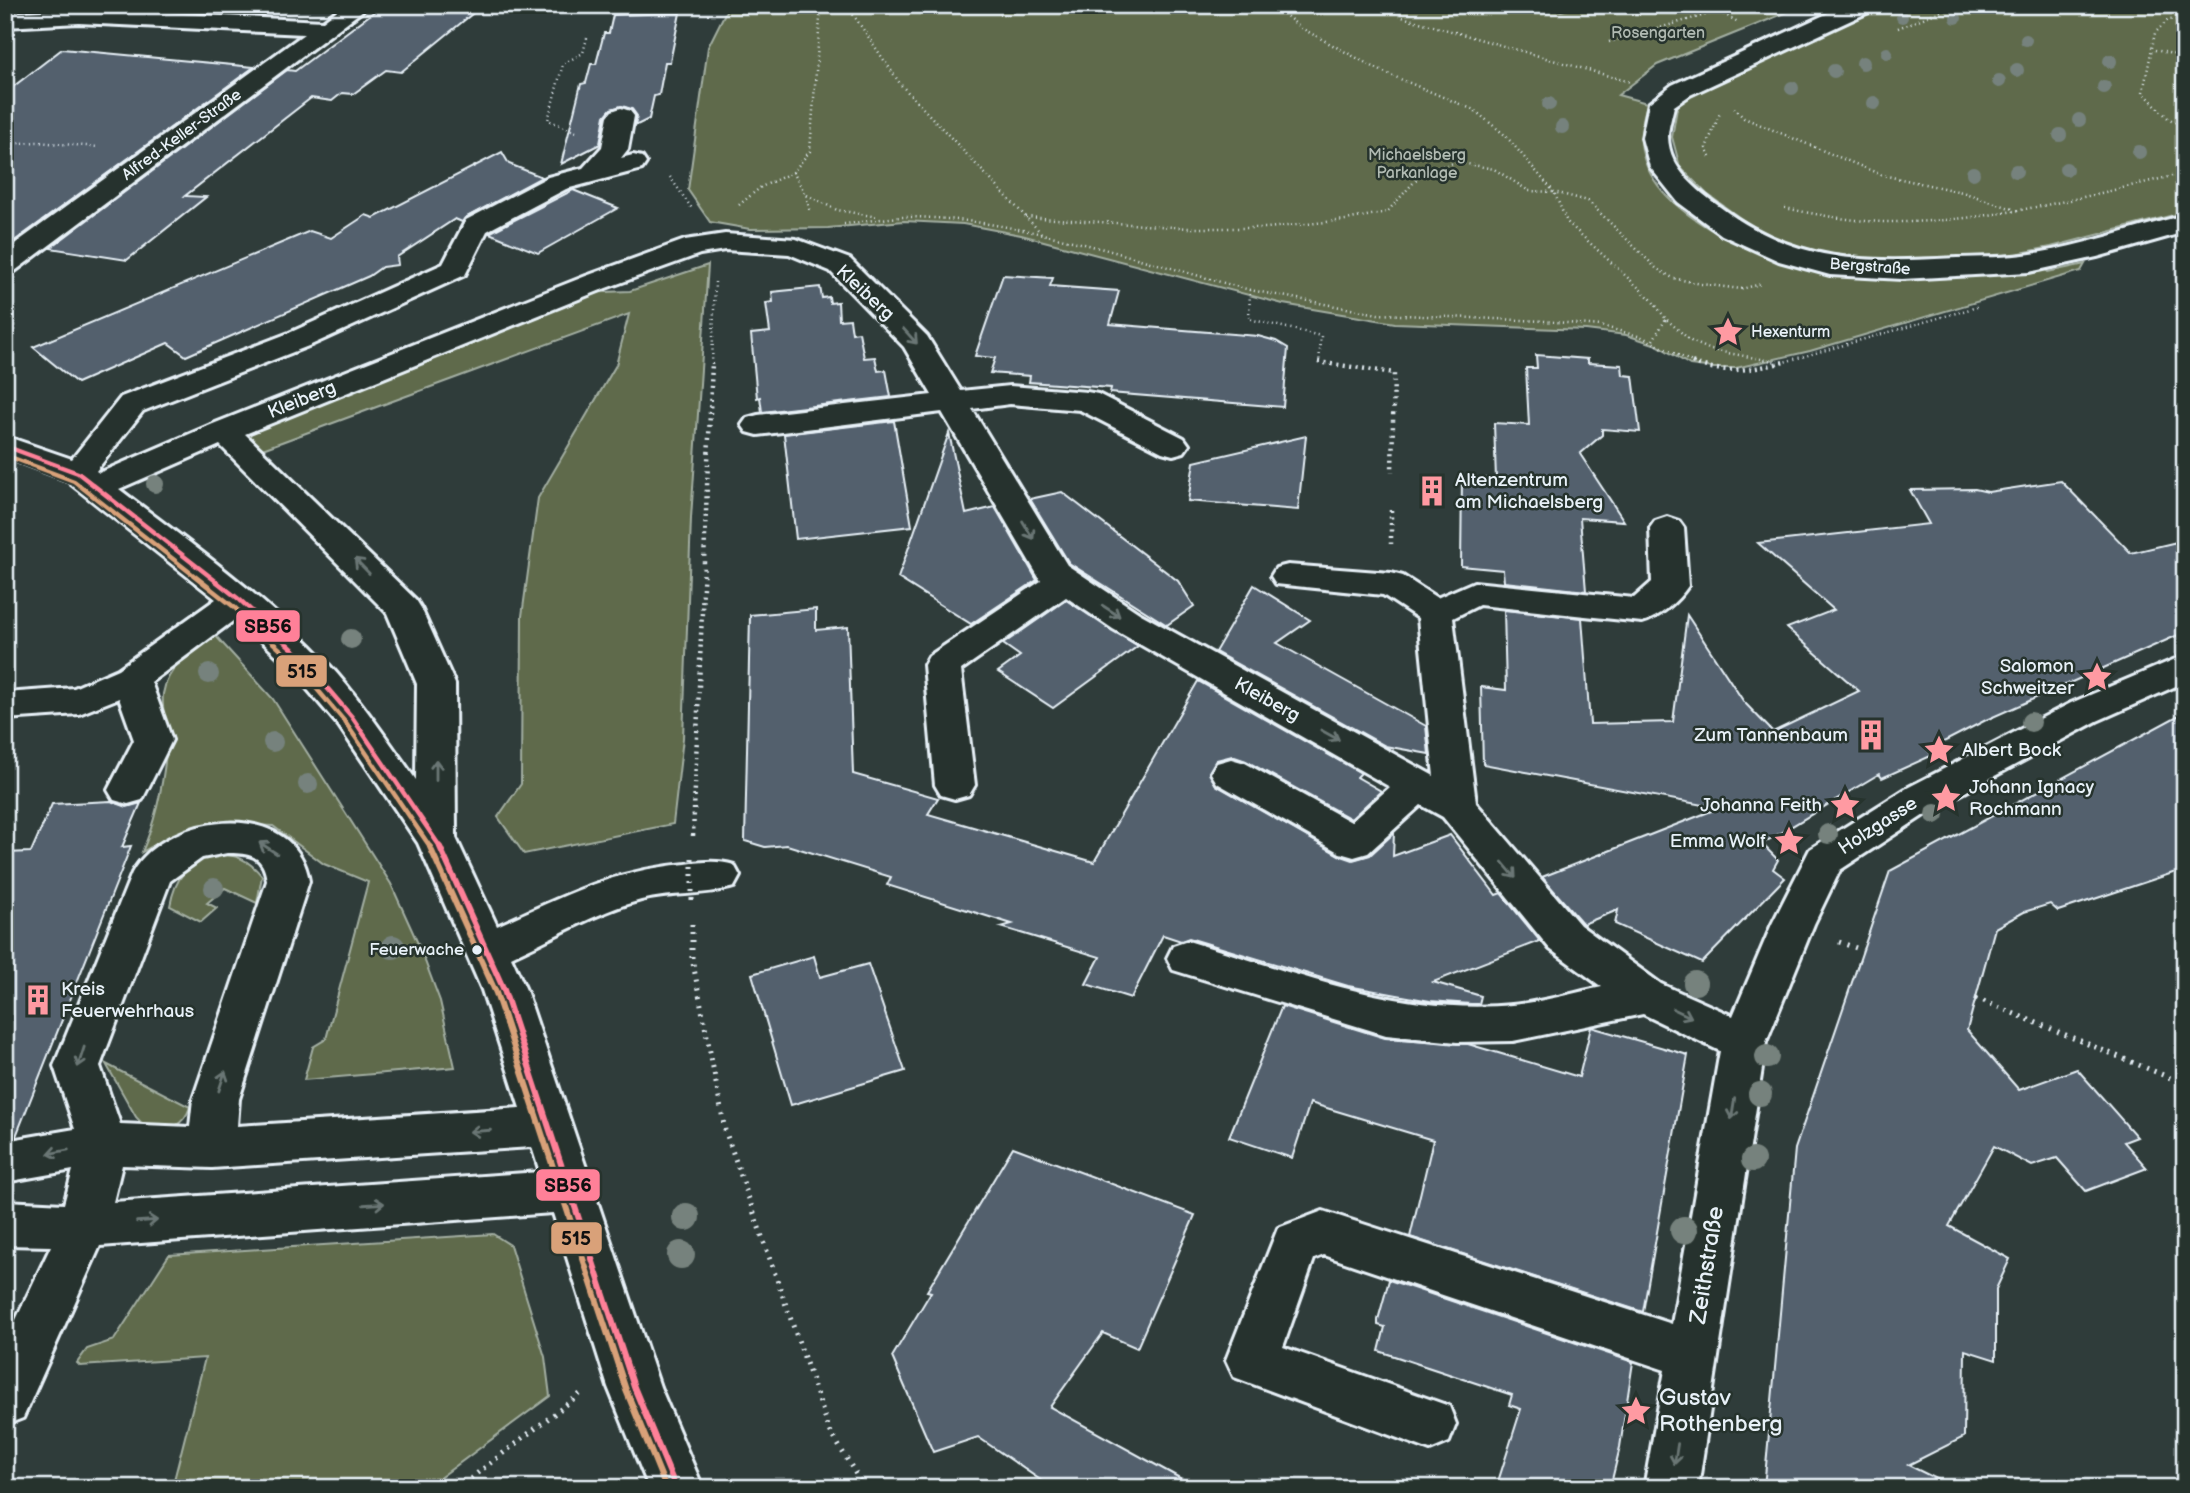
<svg xmlns="http://www.w3.org/2000/svg" width="2190" height="1493" font-family="'Balsamiq Sans',sans-serif">
	<style>
		.green { fill: #5e6b4c; stroke: #a3aea2; stroke-width: 2 }
		.building { fill: #52606d; stroke: #e8f1f8; stroke-width: 2 }
		.lines { fill: none; stroke-linecap: round; stroke-linejoin: round }
		.minor-casing { stroke: #e8f1f8; stroke-width: 6 }
		.path-far2 { stroke: #e8f1f8; stroke-width: 2.5; stroke-dasharray: 1 3.5; stroke-linecap: butt }
		.path-far1 { stroke: #e8f1f8; stroke-width: 4.5; stroke-dasharray: 2 4.5; stroke-linecap: butt }
		.path { stroke: #e8f1f8; stroke-width: 5; stroke-dasharray: 2 6; stroke-linecap: butt }
		.minor { fill: #26332d; fill-rule: evenodd }
		.path-bridge { stroke: #e8f1f8; stroke-width: 5; stroke-dasharray: 2 6; stroke-linecap: butt }
		.bus-1-far1-casing { stroke: #26332d; stroke-width: 9 }
		.bus-1-casing { stroke: #26332d; stroke-width: 11 }
		.bus-2-far1-casing { stroke: #26332d; stroke-width: 9 }
		.bus-2-casing { stroke: #26332d; stroke-width: 11 }
		.bus-1-far1 { stroke: #ff8098; stroke-width: 4.5 }
		.bus-1 { stroke: #ff8098; stroke-width: 6 }
		.bus-2-far1 { stroke: #d9a179; stroke-width: 4.5 }
		.bus-2 { stroke: #d9a179; stroke-width: 6 }
		.tree { fill: #76827d }
		.oneway { stroke: #6a7674 }
		.bus-dot { fill: #e8f1f8; stroke: #26332d; stroke-width: 2.5 }
		.labels { text-anchor: middle; dominant-baseline: central; stroke-width: 5; stroke-linejoin: round; paint-order: stroke }
		.far-park-label { font-size: 16px; fill: #b1bbb3; stroke: #26332d }
		.far-street-label { font-size: 16px; fill: #e8f1f8; stroke: #26332d }
		.far-poi-label { font-size: 16px; fill: #e8f1f8; stroke: #26332d; text-anchor: start }
		.bus-label { font-size: 17px; fill: #e8f1f8; stroke: #26332d; text-anchor: end }
		.street-label { font-size: 19px; fill: #e8f1f8; stroke: #26332d }
		.poi-label { font-size: 19px; fill: #e8f1f8; stroke: #26332d; text-anchor: start }
		.near-street-label { font-size: 23px; fill: #e8f1f8; stroke: #26332d }
		.near-poi-label { font-size: 23px; fill: #e8f1f8; stroke: #26332d; text-anchor: start }
		.line-badge { stroke: #26332d; stroke-width: 2.5 }
		.pale-badge-label { font-size: 19px; text-anchor: middle; font-weight: bold; fill: #111 }
	</style>
	<rect width="100%" height="100%" fill="#2f3c3a"/>
	<filter id="ink" filterUnits="userSpaceOnUse"><feTurbulence type="fractalNoise" baseFrequency=".0143" numOctaves="2"/><feDisplacementMap in="SourceGraphic" scale="14" xChannelSelector="R" yChannelSelector="G"/><feConvolveMatrix kernelMatrix="1 2 1 2 8 2 1 2 1" color-interpolation-filters="sRGB"/></filter>
	<g filter="url(#ink)">
		<g class="green">
			<path d="M729,5H1539L1561,11L1587,5H1805L1657,65L1618,95L1647,103C1645,113 1641,124 1641,135C1638,213 1765,261 1827,274L2043,267L2048,272L2085,264L2081,271L1810,351L1736,368H1714L1690,365L1657,345L1626,335L1586,330L1395,323L1283,304L1021,235L963,224L904,221L828,228L750,229L710,222L688,190L708,47Z"/>
			<polygon points="1880,5 2185,5 2185,212 2051,247 2000,257 1899,263 1828,257 1764,235 1707,194 1680,167 1672,137 1677,108 1682,99 1710,81"/>
			<polygon points="708,265 691,518 683,738 673,824 524,854 498,817 521,784 522,616 538,498 616,365 629,314 257,451 238,434 579,293 630,291"/>
			<path d="M214,634L273,699L391,884L420,948L440,1001L455,1067L304,1080L313,1047L326,1039L368,882L324,864L273,826L212,823L177,833L142,852C157,818 164,780 167,742C168,727 161,710 163,694C167,667 193,648 214,634Z"/>
			<path d="M214,854C236,854 248,859 262,876L257,903L225,888L207,903L217,908L201,922L170,906C175,878 187,863 214,854Z"/>
			<path d="M106,1064L190,1107C183,1128 169,1129 149,1131L136,1117Z"/>
			<polygon points="493,1234 510,1245 545,1357 550,1396 426,1488 172,1488 205,1358 80,1366 77,1363 87,1349 114,1340 169,1255"/>
		</g>
		<g class="building">
			<polygon points="383,5 483,5 401,72 386,70 353,94 342,93 332,101 311,98 185,196 206,197 127,260 50,248 287,70 295,71"/>
			<polygon points="680,13 670,62 665,62 659,95 654,96 649,119 635,126 637,116 632,109 622,106 611,109 605,116 600,144 561,164 581,84 586,83 591,64 596,64 604,33 609,33 613,15"/>
			<polygon points="62,49 254,67 13,242 5,241 5,93"/>
			<polygon points="502,152 509,164 542,177 465,218 462,222 455,219 397,257 398,265 382,267 369,276 186,356 168,343 77,383 33,347 310,231 331,238 366,215 374,218"/>
			<polygon points="573,190 618,208 538,253 489,233"/>
			<polygon points="1003,275 1053,278 1050,286 1119,291 1110,324 1258,336 1276,341 1288,348 1283,407 1110,393 1111,388 1029,382 1030,376 990,373 995,358 975,356"/>
			<polygon points="820,287 822,298 829,297 830,303 838,302 839,320 850,319 852,333 859,332 864,358 875,357 878,371 886,370 891,397 762,412 760,397 757,398 751,334 770,332 766,303 773,302 772,292"/>
			<polygon points="1536,355 1588,359 1588,363 1622,365 1623,375 1633,376 1640,432 1602,429 1602,435 1580,454 1624,521 1580,518 1586,591 1504,582 1503,570 1461,566 1462,477 1496,479 1494,423 1529,425 1526,368 1537,368"/>
			<polygon points="894,421 912,526 796,539 784,434"/>
			<polygon points="949,433 966,514 995,507 1037,580 971,624 898,578"/>
			<polygon points="1306,436 1298,510 1188,501 1194,462"/>
			<polygon points="2061,481 2131,553 2185,540 2185,632 1986,720 1928,750 1933,755 1882,778 1879,774 1762,844 1778,860 1773,869 1785,878 1702,963 1615,924 1618,910 1583,924 1542,877 1719,808 1483,764 1481,687 1506,690 1504,610 1582,618 1590,724 1673,722 1687,615 1744,702 1773,732 1859,691 1787,628 1834,610 1758,543 1929,524 1910,490 1975,489 1988,492"/>
			<polygon points="1062,492 1178,581 1194,606 1167,625 1069,563 1030,499"/>
			<polygon points="1254,585 1310,620 1277,643 1426,726 1429,754 1385,746 1215,652"/>
			<polygon points="1066,600 1138,646 1053,708 998,672 1020,656 1003,644"/>
			<polygon points="816,609 816,630 848,627 853,774 938,798 928,814 1094,862 1198,681 1361,773 1357,777 1381,791 1351,819 1246,761 1232,756 1216,760 1209,772 1216,785 1339,855 1353,860 1370,855 1394,833 1393,856 1450,835 1496,895 1501,893 1540,941 1433,982 1481,996 1479,1004 1471,1004 1430,1001 1348,986 1189,938 1181,941 1163,935 1131,998 1086,984 1100,957 1001,927 1012,924 887,885 891,877 787,845 765,847 745,841 750,615"/>
			<polygon points="2185,712 2185,869 2058,911 2050,904 2024,912 1995,928 1967,1030 2019,1090 2077,1069 2137,1137 2124,1142 2147,1168 2086,1191 2057,1158 2032,1166 1994,1146 1949,1226 2010,1259 1996,1289 1996,1360 1965,1350 1964,1437 1908,1465 1955,1488 1764,1488 1795,1149 1890,871"/>
			<polygon points="111,801 127,807 141,803 122,847 131,846 16,1136 5,1138 5,853 31,852 52,804"/>
			<polygon points="814,956 820,977 868,964 905,1071 791,1105 752,974"/>
			<polygon points="1282,1006 1385,1038 1468,1044 1579,1077 1591,1027 1688,1055 1643,1312 1410,1237 1433,1140 1310,1103 1292,1158 1229,1137"/>
			<polygon points="1013,1147 1195,1215 1137,1348 1103,1333 1050,1407 1198,1488 1052,1488 978,1437 933,1452 892,1357 931,1292 927,1291"/>
			<polygon points="1389,1280 1633,1362 1620,1447 1610,1488 1496,1488 1521,1409 1509,1405 1512,1395 1379,1351 1385,1327 1378,1325 1378,1320"/>
		</g>
		<g class="lines">
			<g class="minor-casing">
				<g id="minor">
					<polygon points="344,5 370,5 15,271 5,273 5,251 304,34 79,23 5,27 5,13 79,9 323,21"/>
					<path d="M1846,5H1876L1873,10L1690,95L1674,106C1672,116 1668,128 1668,137C1669,169 1697,190 1720,207C1797,264 1865,263 1957,258C1981,257 2007,258 2031,254C2083,246 2133,228 2185,215V232L2097,257L2029,272L1902,279L1830,275L1779,261L1722,235L1678,202L1650,167L1642,138L1649,103L1672,85Z"/>
					<path d="M621,108L630,111L634,116L628,149L621,158L633,155L642,157L646,163L642,169L566,189L487,231L465,275L311,345L143,411L96,471L99,473L213,424L586,276L685,240L725,234L796,239L850,259L927,336L961,391L1010,386L1087,392L1098,394L1184,438L1189,445L1184,452L1173,455L1162,452L1080,410L1010,404L972,409L1067,565L1139,613L1434,776L1418,618L1383,595L1276,584L1271,576L1276,568L1288,565L1391,573L1403,576L1437,598L1474,582L1634,598L1652,582L1650,528L1655,521L1667,517L1679,521L1684,528L1688,586C1677,602 1660,617 1642,622L1479,605L1453,618L1476,803L1580,925L1661,984L1733,1016L1772,924L1810,849L1907,788L2071,703L2185,655V682L2097,721L1935,808L1840,870L1814,924L1766,1042L1698,1488H1644L1665,1370L1324,1255L1314,1259L1283,1347L1449,1406L1456,1424L1449,1442L1430,1450L1234,1377L1226,1360L1278,1228L1323,1211L1672,1324L1720,1051L1643,1014L1513,1041L1457,1042L1386,1035L1173,970L1167,958L1173,946L1188,941C1293,972 1401,1016 1512,1005C1542,1002 1573,993 1602,987L1550,949L1443,817L1421,805L1368,853L1354,857L1340,853L1217,783L1211,773L1217,763L1231,759L1245,763L1351,822L1390,787L1113,629L1066,597L961,670L975,785L969,795L955,799L941,795L935,785L924,665L929,656L1041,581L942,412L758,435L747,432L742,425L747,418L758,415L932,395L904,347L830,271L789,254L725,250L700,254L606,288L245,434L416,600L421,608L455,684L456,838L497,926C562,897 613,870 686,864C703,862 717,860 734,865L740,876L734,887C704,896 671,892 641,900C596,912 553,938 511,957L526,990L660,1387L703,1488H649L608,1387L553,1213L100,1246L23,1418L5,1425V1343L51,1246L5,1245V1201L64,1204L73,1170L5,1182V1141L75,1129L54,1066L132,873C166,812 296,797 309,881L239,1099L237,1126L520,1108L482,990L418,843L339,726L286,664L237,618L151,682L172,740L142,800L128,804L114,800L108,790L134,740L119,698L79,714L5,719V693L74,688L118,669L216,599L66,480L5,457V436L72,459L121,397L289,333L443,264L466,220L548,177L583,168L602,147L608,116L612,111ZM220,445L387,613L417,684L416,780C383,733 351,685 310,645C252,587 184,539 119,489ZM227,853C250,853 264,855 267,881L193,1099L190,1127L120,1124L100,1066L170,881L202,858ZM532,1147L540,1172L113,1202L122,1165L212,1168Z"/>
				</g>
			</g>
			<g class="path-far2">
				<polyline points="1273,5 1301,28 1381,71 1474,110 1505,135 1554,192 1588,201 1657,269 1673,278 1701,284 1741,289 1761,284"/>
				<polyline points="1384,5 1402,17 1630,82"/>
				<polyline points="1708,5 1738,22"/>
				<polyline points="820,7 848,6"/>
				<polyline points="848,7 901,85 1043,235"/>
				<polyline points="2185,19 2168,20 2155,33 2143,92 2168,118 2185,128"/>
				<polyline points="1898,28 1956,5"/>
				<polyline points="1609,42 1716,12 1755,5"/>
				<polyline points="2155,50 2185,57"/>
				<polyline points="1734,108 1744,118 1882,175 1962,192 2013,209"/>
				<polyline points="576,132 548,120 563,64 583,53 587,38"/>
				<polyline points="5,144 37,142 98,147"/>
				<polyline points="1710,157 1706,148 1720,113"/>
				<polyline points="793,172 806,195 810,213"/>
				<polyline points="670,177 693,210"/>
				<polyline points="807,195 837,210 878,217"/>
				<polyline points="739,205 761,187 793,172 810,151 821,5"/>
				<path d="M1785,208C1818,215 1851,221 1885,222C1987,224 2087,196 2185,173"/>
				<polyline points="1026,217 1189,228 1267,228 1346,220 1387,212 1423,172 1457,162 1494,169 1529,191 1554,192 1567,222 1651,299 1666,319 1691,341 1711,350 1778,362"/>
				<path d="M844,224C865,222 887,217 907,217C1022,218 1140,261 1250,290"/>
				<polyline points="1653,340 1666,319"/>
				<polyline points="712,364 715,282"/>
				<polyline points="1319,364 1321,336 1249,319 1250,290 1378,314 1544,321 1601,326 1642,337 1696,364"/>
				<polyline points="1777,364 1977,307"/>
			</g>
			<g class="path-far1">
				<polyline points="1318,362 1394,373 1392,472"/>
				<path d="M1692,362C1723,375 1752,370 1784,362"/>
				<polyline points="1391,510 1391,544"/>
				<polyline points="693,836 712,362"/>
			</g>
			<g class="path">
				<polyline points="692,924 692,958 725,1130 829,1429 864,1488"/>
				<polyline points="1839,942 1862,950"/>
				<polyline points="1976,998 2185,1084"/>
				<polyline points="458,1488 580,1394"/>
			</g>
			<use href="#minor" class="minor"/>
			<polyline class="path-bridge" points="692,858 692,905"/>
			<g class="bus-1-far1-casing">
				<polyline id="bus-1-far1" points="5,446 78,473 240,600 299,655 352,717 441,848"/>
			</g>
			<g class="bus-1-casing">
				<polyline id="bus-1" points="440,847 504,990 634,1387 676,1488"/>
			</g>
			<g class="bus-2-far1-casing">
				<polyline id="bus-2-far1" points="5,455 74,481 234,607 293,661 345,722 431,848"/>
			</g>
			<g class="bus-2-casing">
				<polyline id="bus-2" points="430,847 496,993 626,1390 666,1488"/>
			</g>
			<use href="#bus-1-far1" class="bus-1-far1"/>
			<use href="#bus-1" class="bus-1"/>
			<use href="#bus-2-far1" class="bus-2-far1"/>
			<use href="#bus-2" class="bus-2"/>
		</g>
		<g class="tree">
			<circle cx="1902" cy="17" r="6"/>
			<circle cx="1956" cy="18" r="6"/>
			<circle cx="2026" cy="40" r="6"/>
			<circle cx="1887" cy="53" r="6"/>
			<circle cx="2110" cy="61" r="7"/>
			<circle cx="1863" cy="63" r="7"/>
			<circle cx="2017" cy="70" r="7"/>
			<circle cx="1834" cy="71" r="7"/>
			<circle cx="1999" cy="81" r="7"/>
			<circle cx="2104" cy="87" r="7"/>
			<circle cx="1792" cy="88" r="7"/>
			<circle cx="1874" cy="103" r="7"/>
			<circle cx="1549" cy="104" r="7"/>
			<circle cx="2079" cy="120" r="7"/>
			<circle cx="1562" cy="127" r="7"/>
			<circle cx="2060" cy="135" r="7"/>
			<circle cx="2139" cy="152" r="7"/>
			<circle cx="2066" cy="169" r="7"/>
			<circle cx="2016" cy="171" r="7"/>
			<circle cx="1973" cy="173" r="7"/>
			<circle cx="155" cy="484" r="9"/>
			<circle cx="351" cy="639" r="10"/>
			<circle cx="209" cy="674" r="10"/>
			<circle cx="2031" cy="722" r="10"/>
			<circle cx="273" cy="742" r="10"/>
			<circle cx="308" cy="784" r="10"/>
			<circle cx="1935" cy="814" r="10"/>
			<circle cx="1828" cy="834" r="10"/>
			<circle cx="214" cy="888" r="10"/>
			<circle cx="393" cy="947" r="12"/>
			<circle cx="1695" cy="983" r="12"/>
			<circle cx="1767" cy="1057" r="12"/>
			<circle cx="1760" cy="1094" r="12"/>
			<circle cx="1753" cy="1160" r="12"/>
			<circle cx="686" cy="1217" r="14"/>
			<circle cx="1684" cy="1230" r="14"/>
			<circle cx="681" cy="1255" r="14"/>
		</g>
		<defs><path id="oneway-shaft" d="M-6 0H5M1.5-3L5.5 0L1.5 3" fill="none" stroke-width="1.6" stroke-linecap="round" stroke-linejoin="round" transform="scale(1.75)"/></defs>
		<g class="oneway">
			<use href="#oneway-shaft" transform="translate(910 336) rotate(48)"/>
			<use href="#oneway-shaft" transform="translate(1028 530) rotate(59)"/>
			<use href="#oneway-shaft" transform="translate(362 566) rotate(-134)"/>
			<use href="#oneway-shaft" transform="translate(1111 611) rotate(33)"/>
			<use href="#oneway-shaft" transform="translate(1330 735) rotate(29)"/>
			<use href="#oneway-shaft" transform="translate(436 770) rotate(-90)"/>
			<use href="#oneway-shaft" transform="translate(268 848) rotate(-147)"/>
			<use href="#oneway-shaft" transform="translate(1509 870) rotate(50)"/>
			<use href="#oneway-shaft" transform="translate(1682 1013) rotate(25)"/>
			<use href="#oneway-shaft" transform="translate(81 1057) rotate(108)"/>
			<use href="#oneway-shaft" transform="translate(222 1081) rotate(-72)"/>
			<use href="#oneway-shaft" transform="translate(1733 1109) rotate(99)"/>
			<use href="#oneway-shaft" transform="translate(480 1131) rotate(176)"/>
			<use href="#oneway-shaft" transform="translate(58 1152) rotate(169)"/>
			<use href="#oneway-shaft" transform="translate(374 1204) rotate(-4)"/>
			<use href="#oneway-shaft" transform="translate(147 1221) rotate(-4)"/>
			<use href="#oneway-shaft" transform="translate(1676 1454) rotate(99)"/>
		</g>
	</g>
	<defs>
		<g id="sight-bare" transform="scale(2.415)"><path d="M0-6L1.8-2.2L6-1.7L2.9 1.2L3.7 5.4L0 3.3L-3.7 5.4L-2.9 1.2L-6-1.7L-1.8-2.2Z" fill="#ff9aa2" stroke="#26332d" stroke-width="2.5" paint-order="stroke"/></g>
		<g id="building-bare" transform="scale(2.415)"><path d="M-4-6H4V6H1V3H-1V6H-4ZM-2.5-4.3h1.7v1.8h-1.7ZM.8-4.3h1.7v1.8H.8ZM-2.5-1h1.7V.8h-1.7ZM.8-1h1.7V.8H.8Z" fill="#ff9aa2" stroke="#26332d" stroke-width="2.5" paint-order="stroke"/></g>
	</defs>
	<g fill-rule="evenodd">
		<use href="#sight-bare" x="1728" y="332"/>
		<use href="#building-bare" x="1432" y="491"/>
		<use href="#sight-bare" x="2097" y="677"/>
		<use href="#building-bare" x="1871" y="735"/>
		<use href="#sight-bare" x="1939" y="750"/>
		<use href="#sight-bare" x="1946" y="798"/>
		<use href="#sight-bare" x="1845" y="805"/>
		<use href="#sight-bare" x="1789" y="841"/>
		<use href="#building-bare" x="38" y="1000"/>
		<use href="#sight-bare" x="1636" y="1411"/>
	</g>
	<circle class="bus-dot" cx="477" cy="950" r="6"/>
	<g class="labels">
		<g class="far-park-label">
			<text x="1658" y="33">Rosengarten</text>
			<text x="1417" y="155">Michaelsberg<tspan x="1417" dy="18">Parkanlage</tspan></text>
		</g>
		<g class="far-street-label">
			<text transform="translate(182 135) rotate(-36)">Alfred-Keller-Straße</text>
			<text transform="translate(1870 267) rotate(4)">Bergstraße</text>
		</g>
		<g class="far-poi-label">
			<text x="1751" y="332">Hexenturm</text>
		</g>
		<g class="bus-label">
			<text x="464" y="950">Feuerwache</text>
		</g>
		<g class="street-label">
			<text transform="translate(865 293) rotate(43)">Kleiberg</text>
			<text transform="translate(302 400) rotate(-22)">Kleiberg</text>
			<text transform="translate(1267 700) rotate(29)">Kleiberg</text>
			<text transform="translate(1878 826) rotate(-33)">Holzgasse</text>
		</g>
		<g class="poi-label">
			<text x="1455" y="480">Altenzentrum<tspan x="1455" dy="22">am Michaelsberg</tspan></text>
			<text x="2074" y="666" text-anchor="end">Salomon<tspan x="2074" dy="22">Schweitzer</tspan></text>
			<text x="1848" y="735" text-anchor="end">Zum Tannenbaum</text>
			<text x="1962" y="750">Albert Bock</text>
			<text x="1969" y="787">Johann Ignacy<tspan x="1969" dy="22">Rochmann</tspan></text>
			<text x="1822" y="805" text-anchor="end">Johanna Feith</text>
			<text x="1766" y="841" text-anchor="end">Emma Wolf</text>
			<text x="61" y="989">Kreis<tspan x="61" dy="22">Feuerwehrhaus</tspan></text>
		</g>
		<g class="near-street-label">
			<text transform="translate(1707 1265) rotate(-81)">Zeithstraße</text>
		</g>
		<g class="near-poi-label">
			<text x="1659" y="1398">Gustav<tspan x="1659" dy="26">Rothenberg</tspan></text>
		</g>
	</g>
	<g class="line-badge">
		<rect x="235" y="609" width="66" height="34" rx="7" fill="#ff8098"/>
		<rect x="275" y="654" width="53" height="34" rx="7" fill="#d9a179"/>
		<rect x="535" y="1168" width="66" height="34" rx="7" fill="#ff8098"/>
		<rect x="550" y="1221" width="53" height="34" rx="7" fill="#d9a179"/>
	</g>
	<g class="pale-badge-label">
		<text x="268" y="633">SB56</text>
		<text x="302" y="678">515</text>
		<text x="568" y="1192">SB56</text>
		<text x="576" y="1245">515</text>
	</g>
	<rect width="2190" height="1493" fill="none" stroke="#26332d" stroke-width="28"/>
	<rect x="14" y="14" width="2162" height="1465" fill="none" stroke="#e8f1f8" stroke-width="2.5" filter="url(#ink)"/>
</svg>
